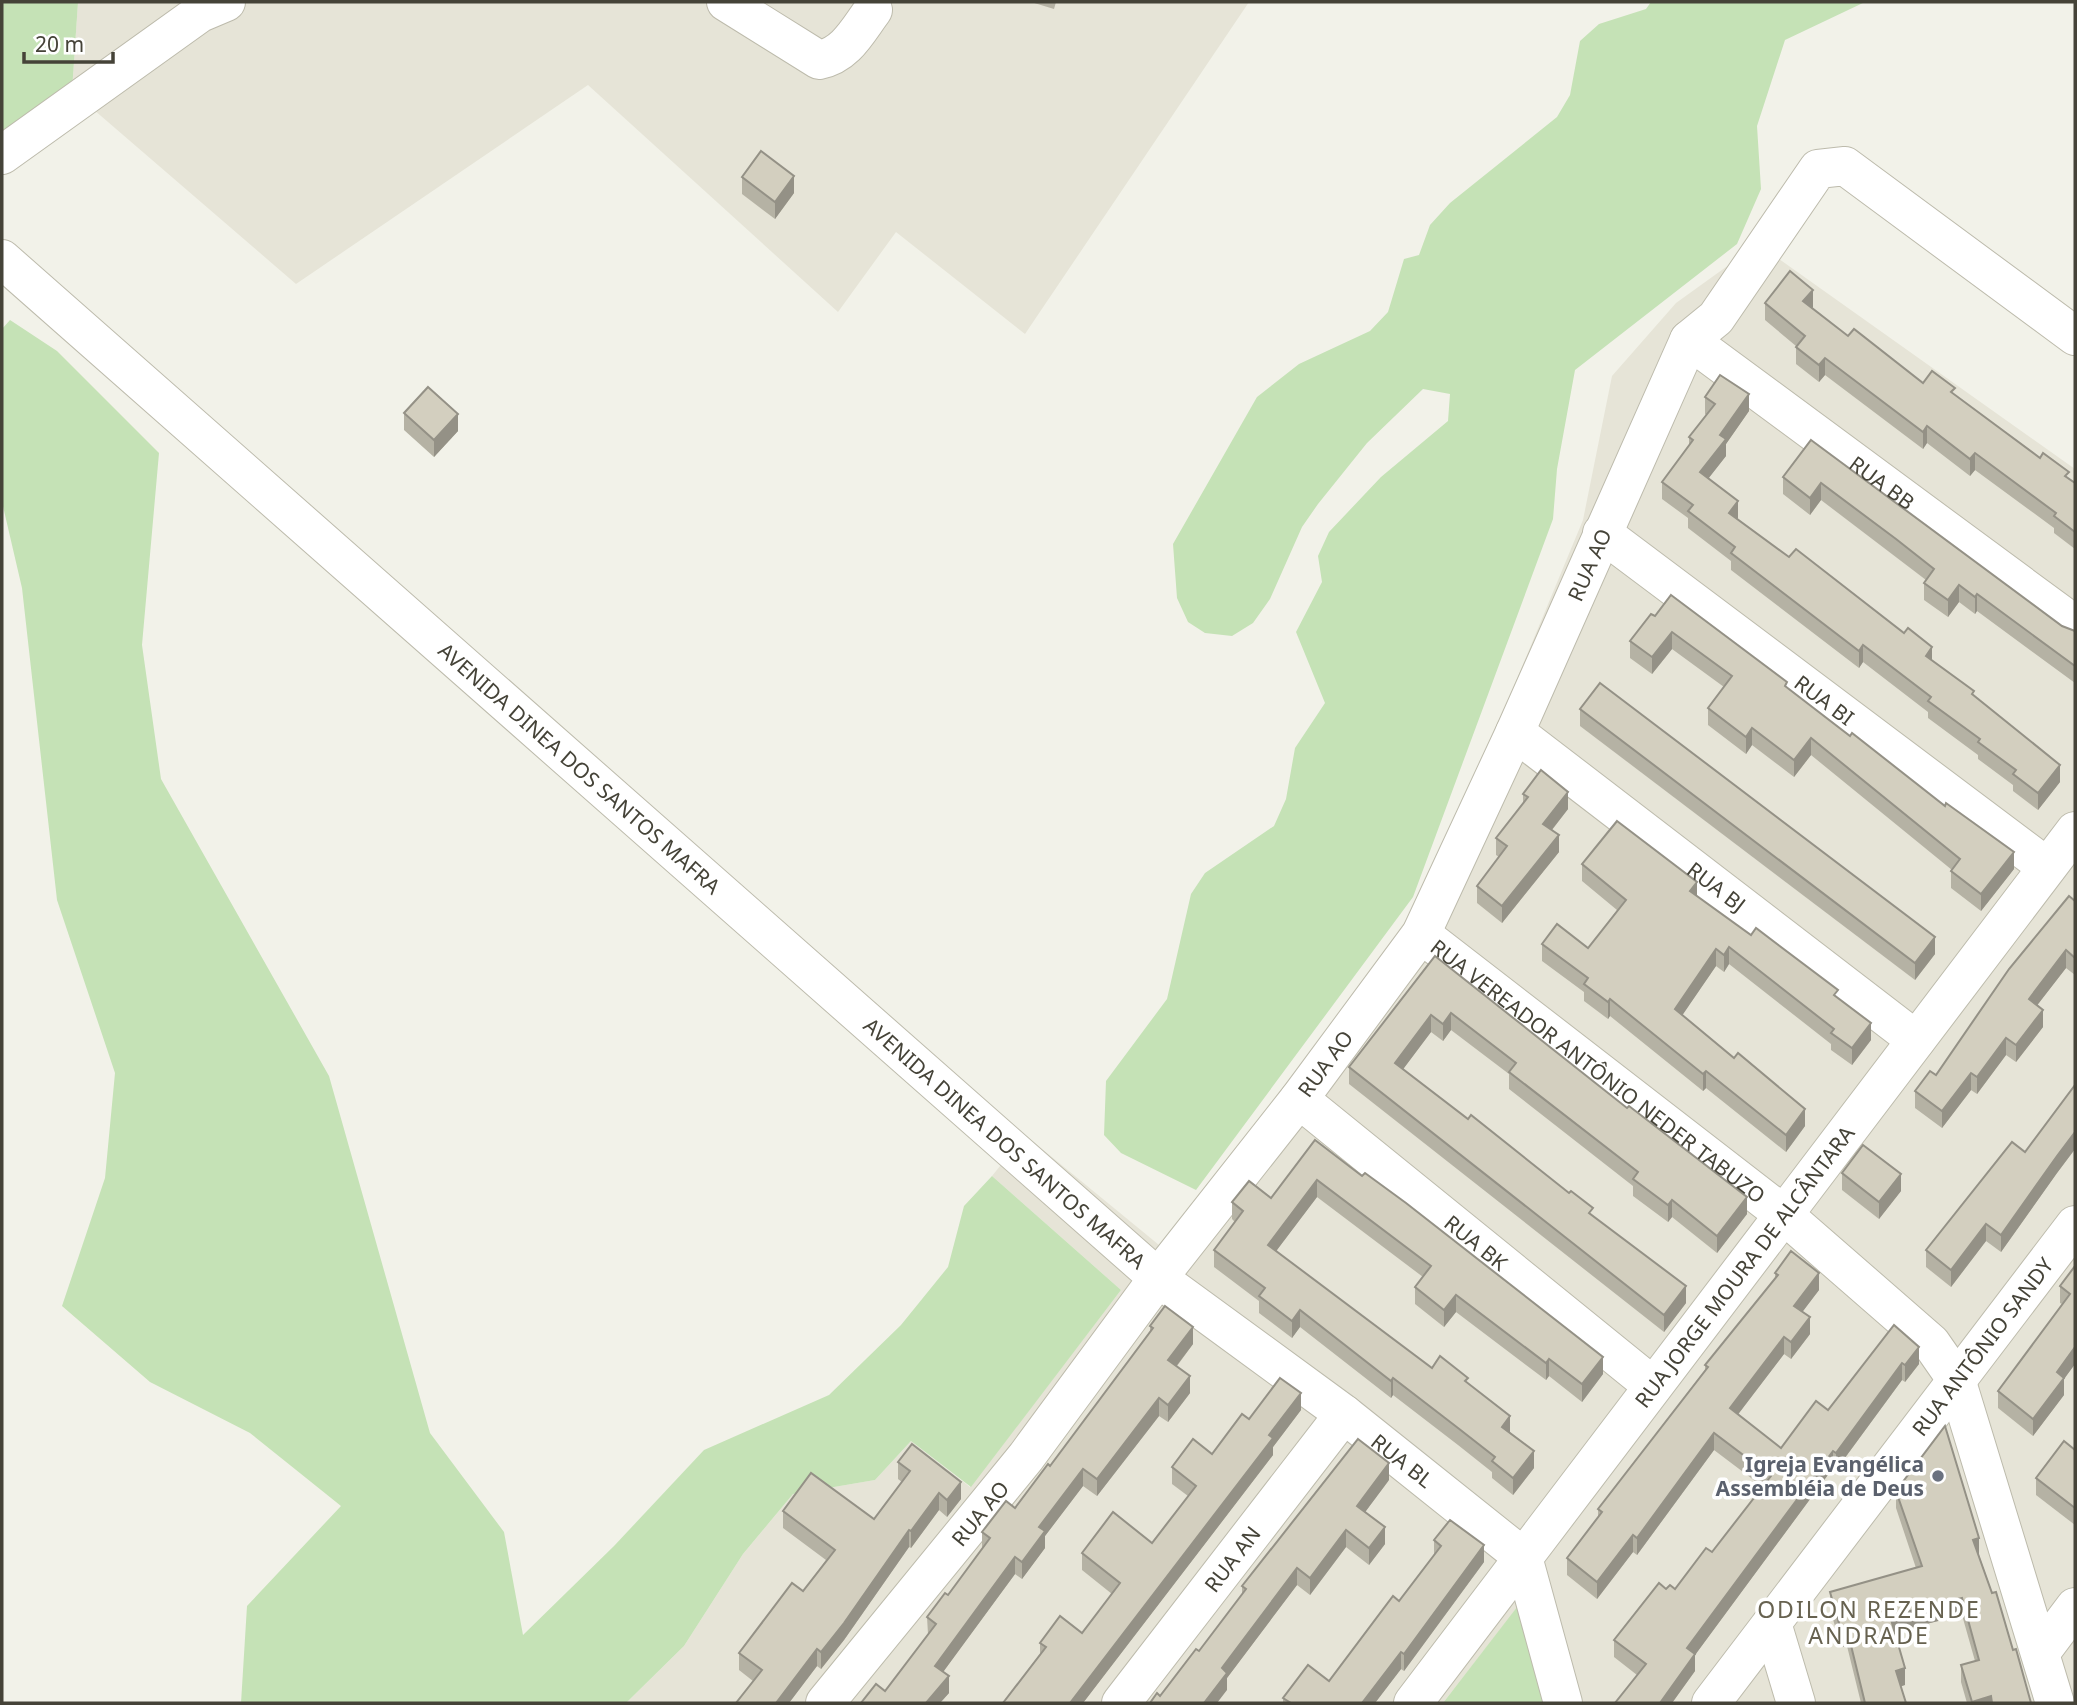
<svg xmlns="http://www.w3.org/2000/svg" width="2077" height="1705" font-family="'Noto Sans',sans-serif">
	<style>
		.residential { fill: #e6e4d7 }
		.green { fill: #c5e2b6 }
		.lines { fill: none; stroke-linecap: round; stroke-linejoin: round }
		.minor-casing { stroke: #bdbbac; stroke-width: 40 }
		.minor { stroke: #fff; stroke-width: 38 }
		.wall { fill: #b5b2a4 }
		.shaded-wall { fill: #949186 }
		.building { fill: #d3cfbf; stroke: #949186; stroke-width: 2 }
		.worship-dot { fill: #6b7280; stroke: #fff; stroke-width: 2.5 }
		.labels { text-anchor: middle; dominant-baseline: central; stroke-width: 7; stroke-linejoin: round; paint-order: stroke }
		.street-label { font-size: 21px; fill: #454338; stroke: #fff }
		.worship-label { font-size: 21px; font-weight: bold; fill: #5b616d; stroke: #fff; text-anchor: end }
		.neighbourhood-label { font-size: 23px; letter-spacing: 2px; fill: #676250; stroke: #fff }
	</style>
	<rect width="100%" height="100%" fill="#f2f2e9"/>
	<g class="residential">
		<polygon points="78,2 1249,2 1025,334 896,232 838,312 588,85 296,284 72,91"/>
		<polygon points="1758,244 2075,469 2075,1703 1558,1703 1528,1594 1443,1703 626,1703 684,1646 743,1554 793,1494 875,1480 911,1441 970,1487 1121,1290 992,1176 1025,1135 1159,1245 1420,912 1583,520 1612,376 1676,303"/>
	</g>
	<g class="green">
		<polygon points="2,2 78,2 72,91 2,138"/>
		<polygon points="1651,2 1865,2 1785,40 1757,126 1761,189 1737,244 1575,370 1557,469 1553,519 1413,897 1196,1190 1121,1153 1104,1135 1106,1081 1167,999 1191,894 1205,873 1274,826 1286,799 1295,748 1325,703 1296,632 1322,582 1318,556 1329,532 1381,477 1448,421 1450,394 1423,389 1367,443 1318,504 1302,527 1270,599 1253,623 1232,636 1205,633 1188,622 1177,598 1173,544 1257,397 1299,364 1370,331 1388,312 1404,259 1419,255 1430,225 1450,203 1557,117 1570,95 1580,41 1599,24 1646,9"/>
		<polygon points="10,320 57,351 159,453 142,645 161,779 329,1076 430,1433 504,1532 523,1635 614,1546 704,1450 829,1395 901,1325 948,1267 964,1206 992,1176 1121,1290 971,1487 911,1441 875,1480 793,1494 743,1554 684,1646 626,1703 241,1703 247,1606 341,1506 250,1433 150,1382 62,1306 105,1178 115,1073 57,900 22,588 2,502 2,329"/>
		<polygon points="1528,1593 1558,1703 1443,1703"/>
	</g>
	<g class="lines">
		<g class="minor-casing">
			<g id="minor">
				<path d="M726,2L819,60C846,55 858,30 873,10"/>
				<polyline points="2,155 200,13 226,2"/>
				<path id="s1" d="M2,259L1158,1278L1344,1414L1523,1557L1563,1703"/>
				<path id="s2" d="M1689,340L2075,625"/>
				<path id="s3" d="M1602,533L2047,867"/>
				<path id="s4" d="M1515,732L1916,1040"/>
				<path id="s5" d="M1421,934L1783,1214L1931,1343L1956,1379L2055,1703"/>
				<path id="s6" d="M1299,1099L1653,1386"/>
				<polyline points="1772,1623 1796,1703"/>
				<polyline points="2041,1652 2075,1607"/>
				<path id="s7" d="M825,1703L1026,1457L1158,1278L1299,1099L1421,934L1515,732L1689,340L1716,318L1818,169L1845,166L2075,336"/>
				<path id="s8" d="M1121,1703L1344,1414"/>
				<path id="s9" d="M1413,1703L2075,831"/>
				<path id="s10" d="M1711,1703L2075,1225"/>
			</g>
		</g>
		<use href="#minor" class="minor"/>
	</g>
	<g class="wall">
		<polygon points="1031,2 1056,2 1054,9"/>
		<polygon points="742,177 794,193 775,219 742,194"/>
		<polygon points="1765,303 1813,307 1812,308 1848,336 1923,383 1955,395 2075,483 2075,549 2054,533 2054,528 1975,470 1970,476 1927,443 1923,449 1825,375 1819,382 1796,364 1796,346 1765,320"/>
		<polygon points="1705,397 1749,411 1726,444 1726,456 1708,479 1737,519 1932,661 1974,696 2060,782 2038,810 2013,791 2013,785 1978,759 1978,755 1928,718 1928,712 1863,662 1859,668 1731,570 1731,561 1688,528 1688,518 1662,499 1662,482 1689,445 1689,437 1706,415 1705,414"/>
		<polygon points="404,413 458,431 434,457 404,430"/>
		<polygon points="1811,440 2062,626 2075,631 2075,683 1977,611 1975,614 1959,602 1948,617 1924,600 1924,583 1926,580 1821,500 1810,515 1783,494 1783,477"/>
		<polygon points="1655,616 1787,687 2014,869 1981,911 1951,888 1951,871 1952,870 1811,755 1794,777 1752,745 1746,754 1708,725 1708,708 1724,687 1672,649 1652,674 1630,658 1630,641"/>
		<polygon points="1580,709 1935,954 1915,980 1580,726"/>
		<polygon points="1523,794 1568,809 1552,830 1559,852 1502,923 1477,903 1477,886 1499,857 1496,855 1496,838 1523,803"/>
		<polygon points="1582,864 1697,896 1838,998 1871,1040 1852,1065 1831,1050 1831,1044 1729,964 1724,972 1716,966 1682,1015 1805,1126 1786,1152 1706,1088 1703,1091 1610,1016 1608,1019 1584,1001 1584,992 1542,961 1542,944 1588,948 1617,910 1582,881"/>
		<polygon points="2075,901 2075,975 2066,968 2037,1005 2043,1027 2016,1062 2006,1055 1977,1094 1971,1090 1942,1128 1915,1108 1915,1091 1936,1075"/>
		<polygon points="1435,956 1747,1214 1717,1253 1672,1217 1668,1222 1633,1196 1633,1186 1509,1089 1509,1074 1451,1030 1443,1041 1431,1032 1403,1069 1593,1216 1686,1303 1664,1332 1349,1084 1349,1067"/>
		<polygon points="2075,1081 2075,1149 2057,1173 2001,1252 1986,1241 1951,1287 1926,1267 1926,1250 2025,1152 2074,1087"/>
		<polygon points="1315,1140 1603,1374 1582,1402 1549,1376 1546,1380 1456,1312 1444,1327 1415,1304 1415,1287 1423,1277 1317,1197 1276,1251 1432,1368 1468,1383 1510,1433 1534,1468 1513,1495 1492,1478 1492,1472 1458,1445 1393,1395 1391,1398 1300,1327 1292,1338 1259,1313 1259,1301 1214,1267 1214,1250 1235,1222 1232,1219 1232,1202 1271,1198"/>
		<polygon points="1842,1173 1901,1191 1879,1219 1842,1190"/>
		<polygon points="2075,1266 2075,1364 2064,1379 2064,1395 2033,1436 1998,1408 1998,1391 2062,1304 2060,1303 2060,1286"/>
		<polygon points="1775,1273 1819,1290 1802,1312 1810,1334 1791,1359 1784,1354 1738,1414 1781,1448 1828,1410 1894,1325 1919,1364 1905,1382 1902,1380 1836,1470 1833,1468 1695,1655 1695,1671 1672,1703 1615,1703 1637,1675 1614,1657 1614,1640 1666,1589 1675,1589 1712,1552 1763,1487 1714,1450 1637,1555 1633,1552 1597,1599 1567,1575 1567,1558 1598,1518 1598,1509 1705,1370 1705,1365 1775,1279"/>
		<polygon points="1150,1326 1193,1344 1177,1366 1190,1393 1168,1422 1159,1416 1097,1496 1083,1486 1045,1536 1045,1548 1022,1579 1015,1574 943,1672 949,1693 940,1703 861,1703 885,1691 928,1634 927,1617 948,1595 982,1549 982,1532 1015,1508 1050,1466 1150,1332"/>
		<polygon points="1301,1410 1273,1447 1273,1455 1083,1703 1003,1703 1040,1654 1040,1643 1082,1633 1112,1594 1082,1570 1082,1553 1152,1543 1188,1496 1172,1484 1172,1467 1212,1454 1249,1419"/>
		<polygon points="2075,1450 2075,1525 2036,1495 2036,1478"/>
		<polygon points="898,1462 961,1499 947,1517 939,1510 911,1548 909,1547 844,1640 821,1669 817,1666 789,1703 736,1703 753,1681 739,1670 739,1653 803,1591 826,1560 783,1528 783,1511 874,1519 902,1482 898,1479"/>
		<polygon points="1389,1480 1365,1512 1385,1544 1369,1565 1346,1547 1310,1595 1297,1585 1227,1678 1227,1690 1160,1696 1199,1651 1242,1595 1242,1586"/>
		<polygon points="1896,1491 1979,1555 2031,1703 1967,1703 1961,1682 1961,1665 1975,1661 1962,1615 1895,1632 1905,1685 1900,1686 1906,1703 1861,1703 1847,1646 1841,1647 1830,1609 1830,1592 1916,1568 1896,1508"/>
		<polygon points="1434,1540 1484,1562 1404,1671 1401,1669 1375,1703 1283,1703 1283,1698 1329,1681 1399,1601 1434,1555"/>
	</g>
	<g class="shaded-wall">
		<polygon points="794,176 794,193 775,219 775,202"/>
		<polygon points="1813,290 1813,307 1803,318 1803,301"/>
		<polygon points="1825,358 1825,375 1819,382 1819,365"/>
		<polygon points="1749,394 1749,411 1726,444 1726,456 1700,489 1700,472 1720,435"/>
		<polygon points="458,414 458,431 434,457 434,440"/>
		<polygon points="1927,426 1927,443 1923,449 1923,432"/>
		<polygon points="1975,453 1975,470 1970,476 1970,459"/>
		<polygon points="1821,483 1821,500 1810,515 1810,498"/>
		<polygon points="1738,501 1738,518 1729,530 1729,513"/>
		<polygon points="1959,585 1959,602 1948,617 1948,600"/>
		<polygon points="1977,594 1977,611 1975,614 1975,597"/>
		<polygon points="1672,632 1672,649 1652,674 1652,657"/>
		<polygon points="1863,645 1863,662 1859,668 1859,651"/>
		<polygon points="1932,647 1932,664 1926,656"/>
		<polygon points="1752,728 1752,745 1746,754 1746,737"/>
		<polygon points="1811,738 1811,755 1794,777 1794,760"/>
		<polygon points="2060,765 2060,782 2038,810 2038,793"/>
		<polygon points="1568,792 1568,809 1543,841 1543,824"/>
		<polygon points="1559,835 1559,852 1502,923 1502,906"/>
		<polygon points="2014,852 2014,869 1981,911 1981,894"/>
		<polygon points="1697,882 1697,899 1690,891"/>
		<polygon points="1935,937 1935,954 1915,980 1915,963"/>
		<polygon points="1729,947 1729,964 1724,972 1724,955"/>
		<polygon points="1716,949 1716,966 1675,1026 1675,1009"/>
		<polygon points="2066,950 2066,968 2029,1016 2029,999"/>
		<polygon points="1610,999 1610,1016 1608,1019 1608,1002"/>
		<polygon points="2043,1010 2043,1027 2016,1062 2016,1045"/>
		<polygon points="1451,1013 1451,1030 1443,1041 1443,1024"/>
		<polygon points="1431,1015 1431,1032 1395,1080 1395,1063"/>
		<polygon points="1871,1023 1871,1040 1852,1065 1852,1048"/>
		<polygon points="2006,1038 2006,1055 1977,1094 1977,1077"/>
		<polygon points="1706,1071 1706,1088 1703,1091 1703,1074"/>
		<polygon points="1971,1073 1971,1090 1942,1128 1942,1111"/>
		<polygon points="1805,1109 1805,1126 1786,1152 1786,1135"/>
		<polygon points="2075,1132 2075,1149 2057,1173 2001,1252 2001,1235 2057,1156"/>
		<polygon points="1901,1174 1901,1191 1879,1219 1879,1202"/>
		<polygon points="1317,1180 1317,1197 1268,1262 1268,1245"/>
		<polygon points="1747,1197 1747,1214 1717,1253 1717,1236"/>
		<polygon points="1672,1200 1672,1217 1668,1222 1668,1205"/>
		<polygon points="1986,1224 1986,1241 1951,1287 1951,1270"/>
		<polygon points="1819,1273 1819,1290 1794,1323 1794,1306"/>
		<polygon points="1686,1286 1686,1303 1664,1332 1664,1315"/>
		<polygon points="1456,1295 1456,1312 1444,1327 1444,1310"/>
		<polygon points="1300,1310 1300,1327 1292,1338 1292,1321"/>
		<polygon points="1810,1317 1810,1334 1791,1359 1791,1342"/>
		<polygon points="1193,1327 1193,1344 1168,1377 1168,1360"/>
		<polygon points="1784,1337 1784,1354 1730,1425 1730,1408"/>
		<polygon points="1919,1347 1919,1364 1905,1382 1905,1365"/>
		<polygon points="2075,1347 2075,1364 2064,1379 2064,1395 2033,1436 2033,1419 2057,1372"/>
		<polygon points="1603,1357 1603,1374 1582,1402 1582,1384"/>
		<polygon points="1549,1359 1549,1376 1546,1380 1546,1363"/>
		<polygon points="1902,1363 1902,1380 1836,1470 1836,1453"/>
		<polygon points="1190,1376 1190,1393 1168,1422 1168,1405"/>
		<polygon points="1393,1378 1393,1395 1391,1398 1391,1381"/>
		<polygon points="1301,1393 1301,1410 1273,1447 1273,1455 1083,1703 1070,1703"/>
		<polygon points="1159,1398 1159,1416 1097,1496 1097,1479"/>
		<polygon points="1510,1416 1510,1433 1502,1427"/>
		<polygon points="1714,1433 1714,1450 1637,1555 1637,1538"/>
		<polygon points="1534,1451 1534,1468 1513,1495 1513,1478"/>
		<polygon points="1833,1451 1833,1468 1695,1655 1695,1671 1672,1703 1660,1703 1687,1648"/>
		<polygon points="1389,1463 1389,1480 1357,1523 1357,1506"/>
		<polygon points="1083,1469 1083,1486 1045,1536 1045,1548 1022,1579 1022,1562 1039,1527"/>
		<polygon points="961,1482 961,1499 947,1517 947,1500"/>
		<polygon points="939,1493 939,1510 911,1548 911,1531"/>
		<polygon points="1385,1527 1385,1544 1369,1565 1369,1548"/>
		<polygon points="909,1530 909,1547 844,1640 821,1669 821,1652"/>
		<polygon points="1346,1530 1346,1547 1310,1595 1310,1578"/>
		<polygon points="1633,1535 1633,1552 1597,1599 1597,1582"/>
		<polygon points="1979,1538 1979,1555 1973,1557 1973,1540"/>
		<polygon points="1484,1545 1484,1562 1404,1671 1404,1654"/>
		<polygon points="1015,1557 1015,1574 935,1683 935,1666"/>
		<polygon points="1297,1568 1297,1585 1227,1678 1227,1690 1217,1703 1204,1703 1222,1668"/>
		<polygon points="1962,1598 1962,1615 1890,1633 1890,1616"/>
		<polygon points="1847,1629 1847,1646 1841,1647 1841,1630"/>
		<polygon points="817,1649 817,1666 789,1703 776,1703"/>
		<polygon points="1401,1652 1401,1669 1375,1703 1362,1703"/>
		<polygon points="1905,1668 1905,1685 1896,1688 1896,1671"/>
		<polygon points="949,1676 949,1693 940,1703 926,1703"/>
		<polygon points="1991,1696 1991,1703 1972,1703 1972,1702"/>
	</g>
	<g class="building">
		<polygon points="761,151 794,176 775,202 742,177"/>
		<polygon points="1790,271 1813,290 1803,301 1848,336 1854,329 1923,383 1932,371 1955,388 1951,392 2040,458 2043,453 2069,472 2065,476 2075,483 2075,532 2054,516 2056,513 1975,453 1970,459 1927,426 1923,432 1825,358 1819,365 1796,347 1805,336 1765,303"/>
		<polygon points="1720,375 1749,394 1720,435 1726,439 1700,472 1738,501 1729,513 1789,557 1796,549 1904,633 1908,628 1932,647 1926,656 1974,691 1972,694 2060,765 2038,793 2013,774 2016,770 1978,742 1980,739 1928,701 1931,697 1863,645 1859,651 1731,553 1735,547 1688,511 1693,505 1662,482 1693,440 1689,437 1715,404 1705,397"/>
		<polygon points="428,387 458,414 434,440 404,413"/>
		<polygon points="1811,440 2062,626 2075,631 2075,666 1977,594 1975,597 1959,585 1948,600 1924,583 1934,569 1896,539 1821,483 1810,498 1783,477"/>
		<polygon points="1671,595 1787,682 1785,686 1850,736 1852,733 1945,806 1946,803 2014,852 1981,894 1951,871 1960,859 1811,738 1794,760 1752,728 1746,737 1708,708 1732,676 1672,632 1652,657 1630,641 1651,614 1655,616"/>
		<polygon points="1600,683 1935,937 1915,963 1580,709"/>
		<polygon points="1541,770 1568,792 1543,824 1559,835 1502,906 1477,886 1507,846 1496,838 1528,797 1523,794"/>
		<polygon points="1617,821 1697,882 1690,891 1751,935 1756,928 1838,990 1834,995 1871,1023 1852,1048 1831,1033 1834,1029 1729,947 1724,955 1716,949 1675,1009 1734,1058 1738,1053 1805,1109 1786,1135 1706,1071 1703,1074 1610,999 1608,1002 1584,984 1588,978 1542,944 1557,924 1588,948 1626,900 1582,864"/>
		<polygon points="2069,896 2075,901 2075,958 2066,950 2029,999 2043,1010 2016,1045 2006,1038 1977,1077 1971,1073 1942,1111 1915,1091 1930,1071 1936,1075 2009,969"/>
		<polygon points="1435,956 1627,1108 1629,1106 1747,1197 1717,1236 1672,1200 1668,1205 1633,1179 1638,1172 1509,1072 1516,1063 1451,1013 1443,1024 1431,1015 1395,1063 1468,1119 1471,1115 1569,1193 1571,1191 1593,1208 1589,1213 1686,1286 1664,1315 1349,1067"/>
		<polygon points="2075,1085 2075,1132 2057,1156 2001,1235 1986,1224 1951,1270 1926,1250 2012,1142 2025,1152"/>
		<polygon points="1315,1140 1362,1176 1365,1173 1406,1203 1603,1357 1582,1384 1549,1359 1546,1363 1456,1295 1444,1310 1415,1287 1431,1266 1317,1180 1268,1245 1432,1368 1440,1356 1468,1378 1465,1381 1510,1416 1502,1427 1534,1451 1513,1478 1492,1461 1495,1457 1458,1428 1393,1378 1391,1381 1300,1310 1292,1321 1259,1296 1265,1288 1214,1250 1243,1211 1232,1202 1249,1181 1271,1198"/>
		<polygon points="1863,1145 1901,1174 1879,1202 1842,1173"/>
		<polygon points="1791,1251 1819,1273 1794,1306 1810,1317 1791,1342 1784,1337 1730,1408 1781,1448 1816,1401 1828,1410 1894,1325 1919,1347 1905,1365 1902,1363 1836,1453 1833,1451 1687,1648 1695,1654 1660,1703 1615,1703 1646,1664 1614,1640 1659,1583 1666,1589 1670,1585 1675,1589 1706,1548 1712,1552 1771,1476 1714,1433 1637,1538 1633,1535 1597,1582 1567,1558 1602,1512 1598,1509 1708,1367 1705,1365 1778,1275 1775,1273"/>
		<polygon points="2075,1266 2075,1347 2057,1372 2064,1378 2033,1419 1998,1391 2070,1294 2060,1286"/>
		<polygon points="1165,1306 1193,1327 1168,1360 1190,1376 1168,1405 1159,1398 1097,1479 1083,1469 1039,1527 1045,1531 1022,1562 1015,1557 935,1666 949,1676 926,1703 861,1703 876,1684 885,1691 936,1624 927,1617 945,1593 948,1595 990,1538 982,1532 1006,1501 1015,1508 1048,1464 1050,1466 1153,1328 1150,1326"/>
		<polygon points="1280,1378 1301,1393 1269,1435 1273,1438 1070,1703 1003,1703 1046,1647 1040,1643 1060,1616 1082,1633 1120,1583 1082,1553 1113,1512 1152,1543 1196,1486 1172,1467 1193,1439 1212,1454 1242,1414 1249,1419"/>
		<polygon points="1945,1426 1979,1538 1973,1540 1992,1593 1996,1592 2013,1650 2016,1649 2031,1703 1992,1703 1991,1696 1972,1702 1961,1665 1979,1660 1962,1598 1890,1616 1905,1668 1896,1671 1906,1703 1865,1703 1847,1629 1841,1630 1830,1592 1922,1566 1896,1491"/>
		<polygon points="1358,1439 1389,1463 1357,1506 1385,1527 1369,1548 1346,1530 1310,1578 1297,1568 1222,1668 1227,1673 1204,1703 1150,1703 1157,1693 1160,1696 1196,1649 1199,1651 1246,1589 1242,1586"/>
		<polygon points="2064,1441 2075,1450 2075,1508 2036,1478"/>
		<polygon points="912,1444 961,1482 947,1500 939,1493 911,1531 909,1530 844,1623 821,1652 817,1649 776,1703 736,1703 762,1670 739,1653 792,1583 803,1591 835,1550 783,1511 811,1473 874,1519 910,1471 898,1462"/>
		<polygon points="1450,1520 1484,1545 1404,1654 1401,1652 1362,1703 1291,1703 1283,1698 1308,1665 1329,1681 1393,1596 1399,1601 1441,1546 1434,1540"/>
	</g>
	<circle class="worship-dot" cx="1938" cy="1476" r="7"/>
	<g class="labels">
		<g class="street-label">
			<text stroke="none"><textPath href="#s2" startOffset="240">RUA BB</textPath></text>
			<text stroke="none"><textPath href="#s7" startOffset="1379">RUA AO</textPath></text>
			<text stroke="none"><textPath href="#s3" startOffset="278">RUA BI</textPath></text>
			<text stroke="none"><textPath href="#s1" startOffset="770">AVENIDA DINEA DOS SANTOS MAFRA</textPath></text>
			<text stroke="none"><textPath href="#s4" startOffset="254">RUA BJ</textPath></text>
			<text stroke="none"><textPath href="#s7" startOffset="812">RUA AO</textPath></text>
			<text stroke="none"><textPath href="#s5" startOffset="224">RUA VEREADOR ANTÔNIO NEDER TABUZO</textPath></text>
			<text stroke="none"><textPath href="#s1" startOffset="1337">AVENIDA DINEA DOS SANTOS MAFRA</textPath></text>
			<text stroke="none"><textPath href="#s6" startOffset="228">RUA BK</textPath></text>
			<text stroke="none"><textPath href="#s9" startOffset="548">RUA JORGE MOURA DE ALCÂNTARA</textPath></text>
			<text stroke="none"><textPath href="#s10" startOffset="448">RUA ANTÔNIO SANDY</textPath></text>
			<text stroke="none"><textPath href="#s1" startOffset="1846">RUA BL</textPath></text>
			<text stroke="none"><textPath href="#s7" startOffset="245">RUA AO</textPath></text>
			<text stroke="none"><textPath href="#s8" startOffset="182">RUA AN</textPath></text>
		</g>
		<g class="worship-label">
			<text x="1924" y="1464">Igreja Evangélica<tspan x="1924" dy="24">Assembléia de Deus</tspan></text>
		</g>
		<g class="neighbourhood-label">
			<text x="1869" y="1609">ODILON REZENDE<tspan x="1869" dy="26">ANDRADE</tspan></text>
		</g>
	</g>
	<rect width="2077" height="1705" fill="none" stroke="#454338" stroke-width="7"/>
	<path d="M24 52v10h89v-10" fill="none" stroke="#454338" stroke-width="3.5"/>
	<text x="35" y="52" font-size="21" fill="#454338" stroke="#ffffff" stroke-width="5" paint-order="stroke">20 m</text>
</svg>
